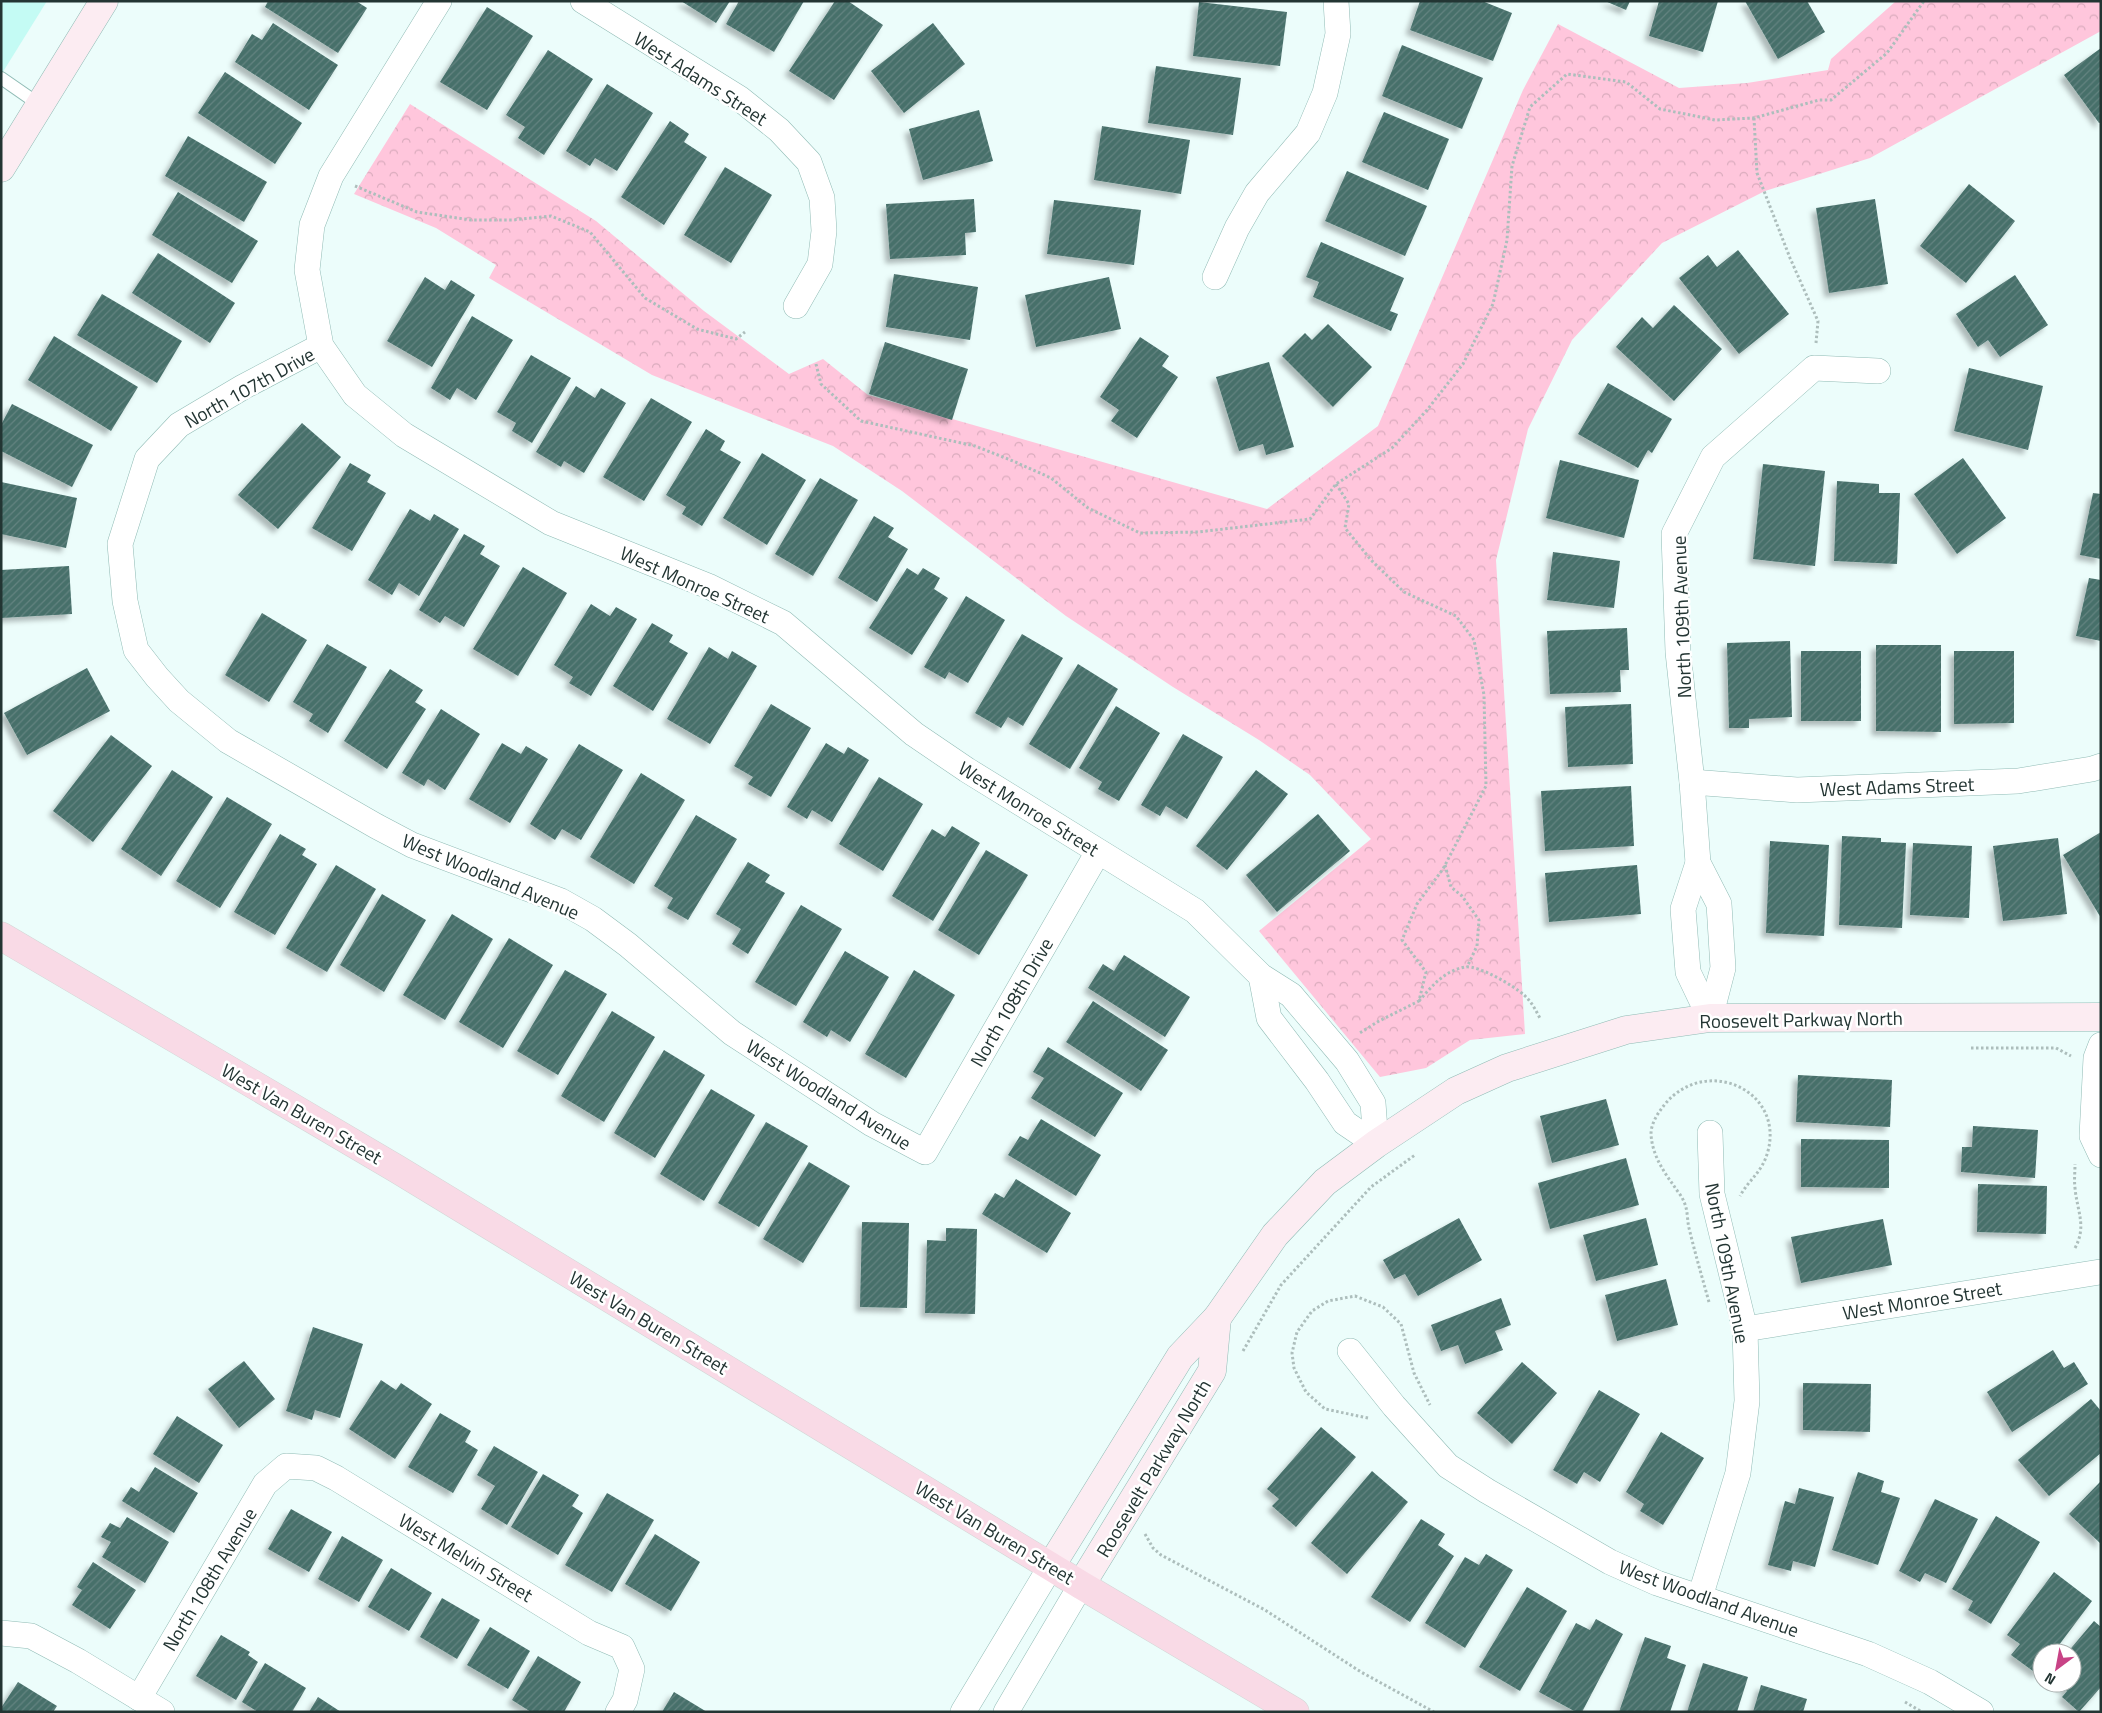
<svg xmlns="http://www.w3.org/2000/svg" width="2102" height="1713" font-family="'Titillium Web',sans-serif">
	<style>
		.built { fill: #c4fbf4 }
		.park { fill: url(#park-crowns) }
		.building { fill: url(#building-hatch); filter: url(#shadow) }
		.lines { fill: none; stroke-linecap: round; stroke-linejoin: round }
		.lane-casing { stroke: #90bbb5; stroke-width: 14 }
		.street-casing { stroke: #90bbb5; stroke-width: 26 }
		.secondary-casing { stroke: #90bbb5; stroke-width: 29 }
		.primary-casing { stroke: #d3d7d6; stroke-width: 29 }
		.path { stroke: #adbebc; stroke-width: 3; stroke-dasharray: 2.5 2.5; stroke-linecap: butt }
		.lane { stroke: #fff; stroke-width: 12 }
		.street { stroke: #fff; stroke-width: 25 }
		.secondary { stroke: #fcecf2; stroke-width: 28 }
		.primary { stroke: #f9dae6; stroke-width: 28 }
		.labels { text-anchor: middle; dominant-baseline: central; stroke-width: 5; stroke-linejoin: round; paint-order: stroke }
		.street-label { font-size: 19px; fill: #233533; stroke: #fff }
	</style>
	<defs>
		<pattern id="park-crowns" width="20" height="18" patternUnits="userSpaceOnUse" patternTransform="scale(1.25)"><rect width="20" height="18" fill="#ffc6dc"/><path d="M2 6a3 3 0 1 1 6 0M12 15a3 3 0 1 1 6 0" fill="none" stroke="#daabbd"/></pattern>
		<pattern id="building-hatch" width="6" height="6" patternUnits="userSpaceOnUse" patternTransform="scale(1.25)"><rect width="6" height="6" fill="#466f6a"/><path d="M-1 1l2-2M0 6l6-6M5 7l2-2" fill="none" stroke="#648480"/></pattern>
		<filter id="shadow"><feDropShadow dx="-4.5" dy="4.5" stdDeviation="2.5" flood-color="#0004"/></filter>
	</defs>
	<rect width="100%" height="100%" fill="#ecfdfb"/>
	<polygon class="built" points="1,1 47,1 1,75"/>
	<polygon class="park" points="1896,1 2101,1 2101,31 1870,158 1765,191 1662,243 1572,340 1528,429 1496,560 1525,1034 1470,1040 1426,1068 1380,1077 1259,931 1371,839 1310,775 1259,740 1173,687 1066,616 902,491 833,446 652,375 489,278 496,265 436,228 354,194 410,104 596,221 704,311 789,374 823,359 868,395 1267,509 1378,426 1523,90 1558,24 1679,88 1747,83 1828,70 1831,59"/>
	<g class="building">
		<polygon points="268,1 356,1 367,8 338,53 265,7"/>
		<polygon points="681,1 730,1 716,23"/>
		<polygon points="739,1 804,1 774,52 726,24"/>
		<polygon points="835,1 848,1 883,25 834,100 789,71"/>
		<polygon points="1420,1 1482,1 1512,13 1493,61 1410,30"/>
		<polygon points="1605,1 1630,1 1626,10"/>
		<polygon points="1659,1 1718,1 1703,52 1649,36"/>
		<polygon points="1745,1 1807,1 1825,32 1778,59"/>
		<polygon points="1199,2 1287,12 1280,66 1193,56"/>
		<polygon points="487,7 533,36 487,110 440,82"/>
		<polygon points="273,23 338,65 309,110 235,62 252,34 262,40"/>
		<polygon points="933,23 965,64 904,113 871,71"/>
		<polygon points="1402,45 1483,78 1462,129 1382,96"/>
		<polygon points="2101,48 2101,122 2099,123 2064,75"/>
		<polygon points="548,50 593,79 544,155 518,138 525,127 506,115"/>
		<polygon points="1156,66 1241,78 1233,135 1148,123"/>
		<polygon points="225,72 302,123 275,164 198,113"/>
		<polygon points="607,84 653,113 617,171 595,158 590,166 566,151"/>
		<polygon points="979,110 993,161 923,180 909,129"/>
		<polygon points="1384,112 1449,139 1428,190 1362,162"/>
		<polygon points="670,121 689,134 684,142 707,157 664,225 621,197"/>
		<polygon points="1102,126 1190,140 1181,194 1094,180"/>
		<polygon points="188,136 267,182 244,222 165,176"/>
		<polygon points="725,167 772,195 731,263 684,235"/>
		<polygon points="1347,171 1427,206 1405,256 1325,221"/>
		<polygon points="1969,184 2015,221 1966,283 1920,246"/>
		<polygon points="178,192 258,241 232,283 152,235"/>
		<polygon points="974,199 976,232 965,233 966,255 890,259 886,204"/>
		<polygon points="1875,199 1888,284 1829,293 1816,208"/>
		<polygon points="1054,200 1141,210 1134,265 1047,254"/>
		<polygon points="1321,242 1404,278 1390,311 1398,314 1391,331 1313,297 1319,282 1306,277"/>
		<polygon points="1738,250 1789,314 1739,354 1679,278 1708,255 1717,267"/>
		<polygon points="158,253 235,303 210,343 132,293"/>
		<polygon points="894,274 978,287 970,340 886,327"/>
		<polygon points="2015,275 2048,325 2000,357 1988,340 1978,347 1956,314"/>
		<polygon points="425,277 445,290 451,280 475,295 432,367 387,341"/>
		<polygon points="1109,277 1121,329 1036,347 1025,295"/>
		<polygon points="102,294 182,341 157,383 77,335"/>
		<polygon points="1674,305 1722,349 1674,401 1616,347 1642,317 1653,328"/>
		<polygon points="472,316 513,340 476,400 457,388 450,400 431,388"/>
		<polygon points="1328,324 1372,367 1333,407 1282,356 1305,333 1312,340"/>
		<polygon points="54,336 138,387 111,431 28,380"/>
		<polygon points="1140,337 1169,356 1162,366 1178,377 1137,438 1111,421 1119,410 1100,397"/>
		<polygon points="885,342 968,369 952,420 869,394"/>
		<polygon points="531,355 571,378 532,443 512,431 516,423 497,412"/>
		<polygon points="1269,362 1294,447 1266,455 1263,444 1239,451 1216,377"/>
		<polygon points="1969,368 2043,386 2028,450 1954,431"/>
		<polygon points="1608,383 1672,419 1652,453 1648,450 1638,468 1578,434"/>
		<polygon points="576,386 595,398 601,388 626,403 584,473 564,461 561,467 536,452"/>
		<polygon points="651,398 692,422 644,501 603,477"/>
		<polygon points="12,404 93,445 72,487 1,451 1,425"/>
		<polygon points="302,423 341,457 278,529 238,495"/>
		<polygon points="706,429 725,441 720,450 741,462 702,526 682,514 686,507 666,495"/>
		<polygon points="762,453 806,480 767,545 723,518"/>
		<polygon points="1963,458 2006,518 1957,554 1914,494"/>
		<polygon points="1560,460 1639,480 1624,538 1546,518"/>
		<polygon points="350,463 371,475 367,482 386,493 352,551 312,528"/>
		<polygon points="1763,464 1825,471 1815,566 1753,559"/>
		<polygon points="820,478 858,500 813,576 775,554"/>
		<polygon points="1837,481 1879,484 1879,493 1900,493 1897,564 1834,561"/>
		<polygon points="1,482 77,498 66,548 1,534"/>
		<polygon points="2093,493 2101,494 2101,559 2080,555"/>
		<polygon points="410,509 430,521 434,514 459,529 419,596 399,583 392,595 368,580"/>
		<polygon points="874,516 894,528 888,537 908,549 877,602 838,578"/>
		<polygon points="464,534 485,546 480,554 500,566 464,627 445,616 440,623 419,610"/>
		<polygon points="1553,552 1620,561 1614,608 1547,600"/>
		<polygon points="69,566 72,614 1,618 1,570"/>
		<polygon points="523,567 567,593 518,676 473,649"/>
		<polygon points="907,568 918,575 923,568 940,578 934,589 948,598 912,655 869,628"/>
		<polygon points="2089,578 2101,580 2101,641 2076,636"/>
		<polygon points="966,596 1005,620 968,683 949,672 945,679 924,667"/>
		<polygon points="591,604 610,616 616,607 637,619 591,696 569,683 573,677 554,665"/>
		<polygon points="262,613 307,640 269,702 225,675"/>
		<polygon points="652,623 673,635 669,642 688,653 653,711 613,686"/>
		<polygon points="1627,628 1629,670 1620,670 1621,692 1550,694 1547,631"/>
		<polygon points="1022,634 1063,658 1023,726 1008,717 1001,728 975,713"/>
		<polygon points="1790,641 1792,717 1749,719 1749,728 1729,728 1727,643"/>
		<polygon points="327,644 367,667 328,733 309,721 313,714 293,702"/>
		<polygon points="1876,645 1941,645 1941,732 1876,731"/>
		<polygon points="709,647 728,659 732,651 757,666 710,744 667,719"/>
		<rect x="1801" y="651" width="60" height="70"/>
		<polygon points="1954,651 2014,651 2014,723 1954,724"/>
		<polygon points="1078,664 1118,689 1070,769 1029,744"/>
		<polygon points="87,668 110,711 27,755 4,713"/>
		<polygon points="390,669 423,690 415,702 426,709 387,769 344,741"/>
		<polygon points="771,704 811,728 771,797 748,784 753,777 734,766"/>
		<polygon points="1631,704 1633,764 1568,767 1565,707"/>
		<polygon points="1116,706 1160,733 1119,801 1098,789 1102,782 1079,768"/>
		<polygon points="441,709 480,734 445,790 428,779 424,786 402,773"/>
		<polygon points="1183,734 1223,757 1187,819 1166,806 1160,816 1141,805"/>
		<polygon points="111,735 152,766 93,842 53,811"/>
		<polygon points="502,743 521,754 526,746 548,759 510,823 469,799"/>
		<polygon points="826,743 844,754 848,747 869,760 832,822 812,810 807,819 787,807"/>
		<polygon points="579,744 623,770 581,840 562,829 555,840 530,824"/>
		<polygon points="172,770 213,797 161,876 121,849"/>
		<polygon points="1256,770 1288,794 1227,870 1196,846"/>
		<polygon points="641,773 685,800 634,884 590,857"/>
		<polygon points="879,777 923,804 883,871 839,844"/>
		<polygon points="1631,786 1634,846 1545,851 1541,791"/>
		<polygon points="227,797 272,824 220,908 176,881"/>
		<polygon points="1318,814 1350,851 1277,912 1246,875"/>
		<polygon points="696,815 737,839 688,920 667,908 673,898 654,886"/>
		<polygon points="952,826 980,843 933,921 892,896 932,829 945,837"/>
		<polygon points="2101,832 2101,918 2063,855"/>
		<polygon points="280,834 306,849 302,855 317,864 275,935 234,912"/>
		<polygon points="1842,836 1881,838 1881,842 1906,843 1902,928 1839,925"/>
		<polygon points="2058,838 2067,914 2003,921 1993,846"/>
		<polygon points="1770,841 1829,845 1824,936 1766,933"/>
		<polygon points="1913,843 1972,846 1969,918 1910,915"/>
		<polygon points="986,850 1028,875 979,955 938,930"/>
		<polygon points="748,862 770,875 765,882 785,893 748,954 732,944 741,929 716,914"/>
		<polygon points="336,865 376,889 327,972 286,948"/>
		<polygon points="1637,865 1641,914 1549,922 1545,873"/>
		<polygon points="382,894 426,920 384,992 340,965"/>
		<polygon points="801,905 842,929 796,1006 755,982"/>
		<polygon points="452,914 493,939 445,1020 403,995"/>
		<polygon points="509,938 553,965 503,1048 459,1022"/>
		<polygon points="845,951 889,977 850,1042 831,1030 827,1037 803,1022"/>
		<polygon points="1124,955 1190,997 1165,1037 1088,988 1103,964 1114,971"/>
		<polygon points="565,970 607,994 558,1075 517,1051"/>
		<polygon points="914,970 955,995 906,1078 865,1054"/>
		<polygon points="1093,1001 1168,1050 1141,1091 1066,1042"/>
		<polygon points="612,1011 655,1037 604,1122 561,1096"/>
		<polygon points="1048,1047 1123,1093 1095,1137 1031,1098 1044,1078 1033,1072"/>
		<polygon points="664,1050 705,1075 655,1158 614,1133"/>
		<polygon points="1798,1075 1892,1080 1890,1127 1796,1122"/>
		<polygon points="711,1089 755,1115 704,1201 660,1174"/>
		<polygon points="1606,1099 1619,1145 1552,1163 1540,1116"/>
		<polygon points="1041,1119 1101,1155 1076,1196 1008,1155 1020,1136 1028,1140"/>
		<polygon points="766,1122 808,1146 759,1227 718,1203"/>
		<polygon points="1973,1126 2038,1130 2035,1178 1961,1172 1962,1147 1972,1147"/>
		<polygon points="1801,1139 1889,1140 1889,1188 1801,1187"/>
		<polygon points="1626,1158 1639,1205 1550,1229 1538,1183"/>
		<polygon points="809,1162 850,1186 803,1263 763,1239"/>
		<polygon points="1016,1179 1071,1213 1047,1253 982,1214 995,1193 1004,1198"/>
		<polygon points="1978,1184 2047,1186 2046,1234 1977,1232"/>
		<polygon points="1459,1218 1482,1260 1418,1296 1405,1274 1394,1279 1383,1260"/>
		<polygon points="1646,1218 1658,1265 1596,1281 1583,1235"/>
		<polygon points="1883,1219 1892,1265 1801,1283 1791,1237"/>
		<polygon points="862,1222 909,1223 907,1308 860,1307"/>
		<polygon points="946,1228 977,1229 975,1314 925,1313 927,1240 946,1241"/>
		<polygon points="1666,1279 1678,1325 1617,1341 1605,1295"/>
		<polygon points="1501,1298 1511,1325 1495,1331 1503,1350 1465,1364 1458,1345 1441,1351 1431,1325"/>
		<polygon points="313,1327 363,1344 340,1418 315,1410 312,1420 286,1411"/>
		<polygon points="2053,1350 2064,1368 2074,1362 2088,1384 2012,1432 1987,1392"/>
		<polygon points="244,1361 275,1399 239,1428 208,1389"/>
		<polygon points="1522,1362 1557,1393 1512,1444 1477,1413"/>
		<polygon points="381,1380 396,1390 401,1383 432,1404 395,1459 349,1429"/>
		<polygon points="1803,1383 1871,1384 1870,1432 1803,1430"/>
		<polygon points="1599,1390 1640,1414 1600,1482 1584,1472 1577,1484 1553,1470"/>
		<polygon points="2091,1399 2101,1411 2101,1453 2049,1496 2018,1460"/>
		<polygon points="440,1413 471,1431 465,1442 478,1450 453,1493 408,1467"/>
		<polygon points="177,1416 223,1445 199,1483 153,1454"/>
		<polygon points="1321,1427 1356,1457 1296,1527 1272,1506 1279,1499 1267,1489"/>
		<polygon points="1661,1432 1704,1458 1663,1525 1640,1511 1644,1504 1626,1492"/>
		<polygon points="494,1446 538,1472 507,1525 481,1509 495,1486 477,1475"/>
		<polygon points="155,1467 198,1493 174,1533 122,1501 131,1487 139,1492"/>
		<polygon points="1372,1471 1408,1502 1347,1574 1311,1543"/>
		<polygon points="1858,1472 1884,1481 1881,1492 1900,1498 1878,1565 1832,1550"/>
		<polygon points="543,1474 579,1495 572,1506 583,1513 558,1555 511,1527"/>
		<polygon points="2101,1481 2101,1544 2069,1514"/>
		<polygon points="1799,1488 1834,1497 1815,1567 1793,1561 1791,1571 1768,1565 1785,1501 1795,1504"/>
		<polygon points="607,1493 654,1520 612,1592 565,1565"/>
		<polygon points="1935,1499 1978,1519 1946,1583 1925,1573 1920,1582 1899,1571"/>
		<polygon points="291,1509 332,1532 309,1572 268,1549"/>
		<polygon points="1996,1516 2040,1542 1991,1624 1968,1610 1973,1601 1952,1589"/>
		<polygon points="127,1517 169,1542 145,1583 102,1557 111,1542 101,1537 110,1523 120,1528"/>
		<polygon points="1421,1519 1445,1534 1438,1545 1454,1556 1410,1622 1371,1597"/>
		<polygon points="655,1534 700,1562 671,1611 625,1584"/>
		<polygon points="342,1536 383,1560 359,1602 318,1579"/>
		<polygon points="1486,1554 1513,1570 1465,1648 1425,1623 1465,1557 1479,1565"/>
		<polygon points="93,1562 136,1590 110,1629 72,1605 82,1590 77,1587"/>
		<polygon points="391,1568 432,1593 409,1631 368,1607"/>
		<polygon points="2054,1572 2092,1601 2053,1653 2042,1653 2042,1668 2037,1674 2011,1655 2020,1644 2007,1635"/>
		<polygon points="1527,1587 1567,1611 1520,1691 1479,1667"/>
		<polygon points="442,1598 480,1620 457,1659 420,1637"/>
		<polygon points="1596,1619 1623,1634 1582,1712 1576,1712 1539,1692 1576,1623 1590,1630"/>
		<polygon points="2094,1621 2101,1627 2101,1687 2079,1712 2062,1697 2067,1691 2056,1683 2072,1683 2072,1653 2067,1653"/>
		<polygon points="490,1627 530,1651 508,1689 467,1665"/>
		<polygon points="221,1635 250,1652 248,1655 258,1662 236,1700 196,1676"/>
		<polygon points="1645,1637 1671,1646 1667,1658 1686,1665 1670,1712 1619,1712"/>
		<polygon points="538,1656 581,1682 564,1712 531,1712 512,1700"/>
		<polygon points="265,1663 306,1688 292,1712 258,1712 242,1702"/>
		<polygon points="1703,1663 1748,1677 1737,1712 1687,1712"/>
		<polygon points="18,1682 57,1706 53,1712 1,1712 1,1708"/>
		<polygon points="1761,1685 1807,1699 1803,1712 1753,1712"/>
		<polygon points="674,1692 707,1712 662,1712"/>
		<polygon points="318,1697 341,1712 309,1712"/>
	</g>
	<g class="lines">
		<g class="lane-casing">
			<polyline id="lane" points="1,78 40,105"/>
		</g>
		<g class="street-casing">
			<g id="street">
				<polyline points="439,1 331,176 312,225 307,270 321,346 355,395 404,435 551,523 708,586 783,623 914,734 967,770 1195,911 1261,976 1291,995 1347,1061 1373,1103 1376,1144"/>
				<polyline points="583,1 739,98 779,130 809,162 822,198 824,231 820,264 796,306"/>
				<polyline points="1215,277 1237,228 1257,193 1308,133 1325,93 1338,34 1336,1"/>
				<polyline points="321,346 243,387 179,425 147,459 120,544 125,601 136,650 157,677 179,701 228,741 376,826 412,845 561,901 593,919 628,945 732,1033 872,1124 925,1152 1098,852"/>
				<polyline points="1692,782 1797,790 2018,781 2092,769 2101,766"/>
				<polyline points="1698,863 1683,909 1688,972 1710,1018"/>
				<polyline points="1261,976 1269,1018 1317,1081 1345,1123 1376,1144"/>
				<polyline points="1710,1018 1723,968 1719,904 1698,863 1692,782 1678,652 1674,534 1713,457 1814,368 1878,371"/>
				<polyline points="2101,1045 2096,1058 2092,1136 2101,1155"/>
				<polyline points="1745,1329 2100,1272"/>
				<polyline points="1350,1351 1394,1406 1448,1466 1487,1491 1610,1562 1657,1583 1868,1654 1930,1682 1981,1712"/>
				<polyline points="1700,1597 1738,1473 1747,1401 1745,1329 1712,1194 1710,1133"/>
				<polyline points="1,1633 31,1636 78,1661 162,1712"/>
				<polyline points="139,1698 265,1484 286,1466 316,1468 336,1478 589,1633 622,1647 632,1669 625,1700 618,1712"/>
				<polyline points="963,1712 1051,1566"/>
				<polyline points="1006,1712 1081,1585"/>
			</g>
		</g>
		<g class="secondary-casing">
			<g id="secondary">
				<polyline points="1,168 104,1"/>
				<polyline points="1051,1566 1180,1357 1217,1318 1275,1235 1325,1182 1376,1144 1456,1091 1507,1068 1626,1030 1710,1018 2101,1017"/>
				<polyline points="1081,1585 1212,1371 1217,1318"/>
			</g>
		</g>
		<g class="primary-casing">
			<polyline id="primary" points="1,936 397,1169 1081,1585 1295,1712"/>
		</g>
		<g class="path">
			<polyline points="1754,118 1757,173 1790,258 1818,321 1816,343"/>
			<polyline points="355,186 417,212 471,220 513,220 551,216 590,232 645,298 697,329 736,339 745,332"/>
			<polyline points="816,364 821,384 861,421 975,446 1013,461 1051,478 1088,508 1140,533 1198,532 1310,519 1336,484 1392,448 1427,410 1463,364 1493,304 1507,240 1512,166 1530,107 1567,74 1626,82 1660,109 1715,120 1754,118 1819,100 1831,100 1887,53 1924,1"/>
			<polyline points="1336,484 1349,504 1345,528 1371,560 1404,592 1456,616 1474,640 1484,695 1486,786 1443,869 1417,904 1402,940 1426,972 1419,1001 1379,1021 1358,1034"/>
			<polyline points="1445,865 1451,887 1462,896 1479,920 1477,946 1467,967"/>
			<path d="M1419,1001C1432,986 1444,971 1465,967C1479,965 1514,986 1524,995C1532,1002 1536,1011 1541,1020"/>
			<polyline points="1971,1048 2056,1048 2071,1056"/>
			<path d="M2075,1248C2087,1226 2077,1211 2075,1188C2074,1180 2075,1172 2075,1164"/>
			<path d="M1709,1302C1702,1277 1695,1253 1689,1228C1687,1220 1688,1210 1684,1202C1682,1196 1677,1191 1674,1186C1663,1171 1652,1154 1651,1134C1651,1123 1658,1113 1665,1104C1706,1055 1784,1090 1768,1151C1762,1173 1750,1178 1740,1196"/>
			<polyline points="1243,1351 1281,1285 1371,1187 1415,1155"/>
			<polyline points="1368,1418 1325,1409 1306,1392 1294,1368 1292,1353 1297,1332 1312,1311 1328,1301 1355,1296 1383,1307 1401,1324 1414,1373 1430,1405"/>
			<polyline points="1145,1534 1153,1548 1161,1555 1265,1610 1361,1672 1434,1712"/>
			<polyline points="1905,1702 1922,1712"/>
		</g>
		<use href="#lane" class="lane"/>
		<use href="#street" class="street"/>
		<use href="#secondary" class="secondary"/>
		<use href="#primary" class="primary"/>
	</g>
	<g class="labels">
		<g class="street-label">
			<text transform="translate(701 78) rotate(33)">West Adams Street</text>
			<text transform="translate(249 387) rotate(-29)">North 107th Drive</text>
			<text transform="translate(695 584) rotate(24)">West Monroe Street</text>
			<text transform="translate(1681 617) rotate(-92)">North 109th Avenue</text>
			<text transform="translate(1897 786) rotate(-2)">West Adams Street</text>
			<text transform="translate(1029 808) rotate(32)">West Monroe Street</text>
			<text transform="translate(491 876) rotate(23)">West Woodland Avenue</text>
			<text transform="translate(1011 1002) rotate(-60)">North 108th Drive</text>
			<text transform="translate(1801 1019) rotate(-1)">Roosevelt Parkway North</text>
			<text transform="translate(829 1094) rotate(32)">West Woodland Avenue</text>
			<text transform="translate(302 1113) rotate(30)">West Van Buren Street</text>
			<text transform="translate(1728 1263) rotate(79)">North 109th Avenue</text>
			<text transform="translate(1922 1300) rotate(-9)">West Monroe Street</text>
			<text transform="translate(649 1322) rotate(31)">West Van Buren Street</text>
			<text transform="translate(1153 1468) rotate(-59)">Roosevelt Parkway North</text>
			<text transform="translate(995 1532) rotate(31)">West Van Buren Street</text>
			<text transform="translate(466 1557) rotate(31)">West Melvin Street</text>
			<text transform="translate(209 1579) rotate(-59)">North 108th Avenue</text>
			<text transform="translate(1709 1598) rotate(20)">West Woodland Avenue</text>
		</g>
	</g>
	<rect width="2102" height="1713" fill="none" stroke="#233533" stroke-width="5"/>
	<g transform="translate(2057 1668) rotate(212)"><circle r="24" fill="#ffffff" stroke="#a7aead"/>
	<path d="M0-4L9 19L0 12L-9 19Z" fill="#c84386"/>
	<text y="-8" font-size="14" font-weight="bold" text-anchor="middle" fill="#233533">N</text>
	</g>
</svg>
